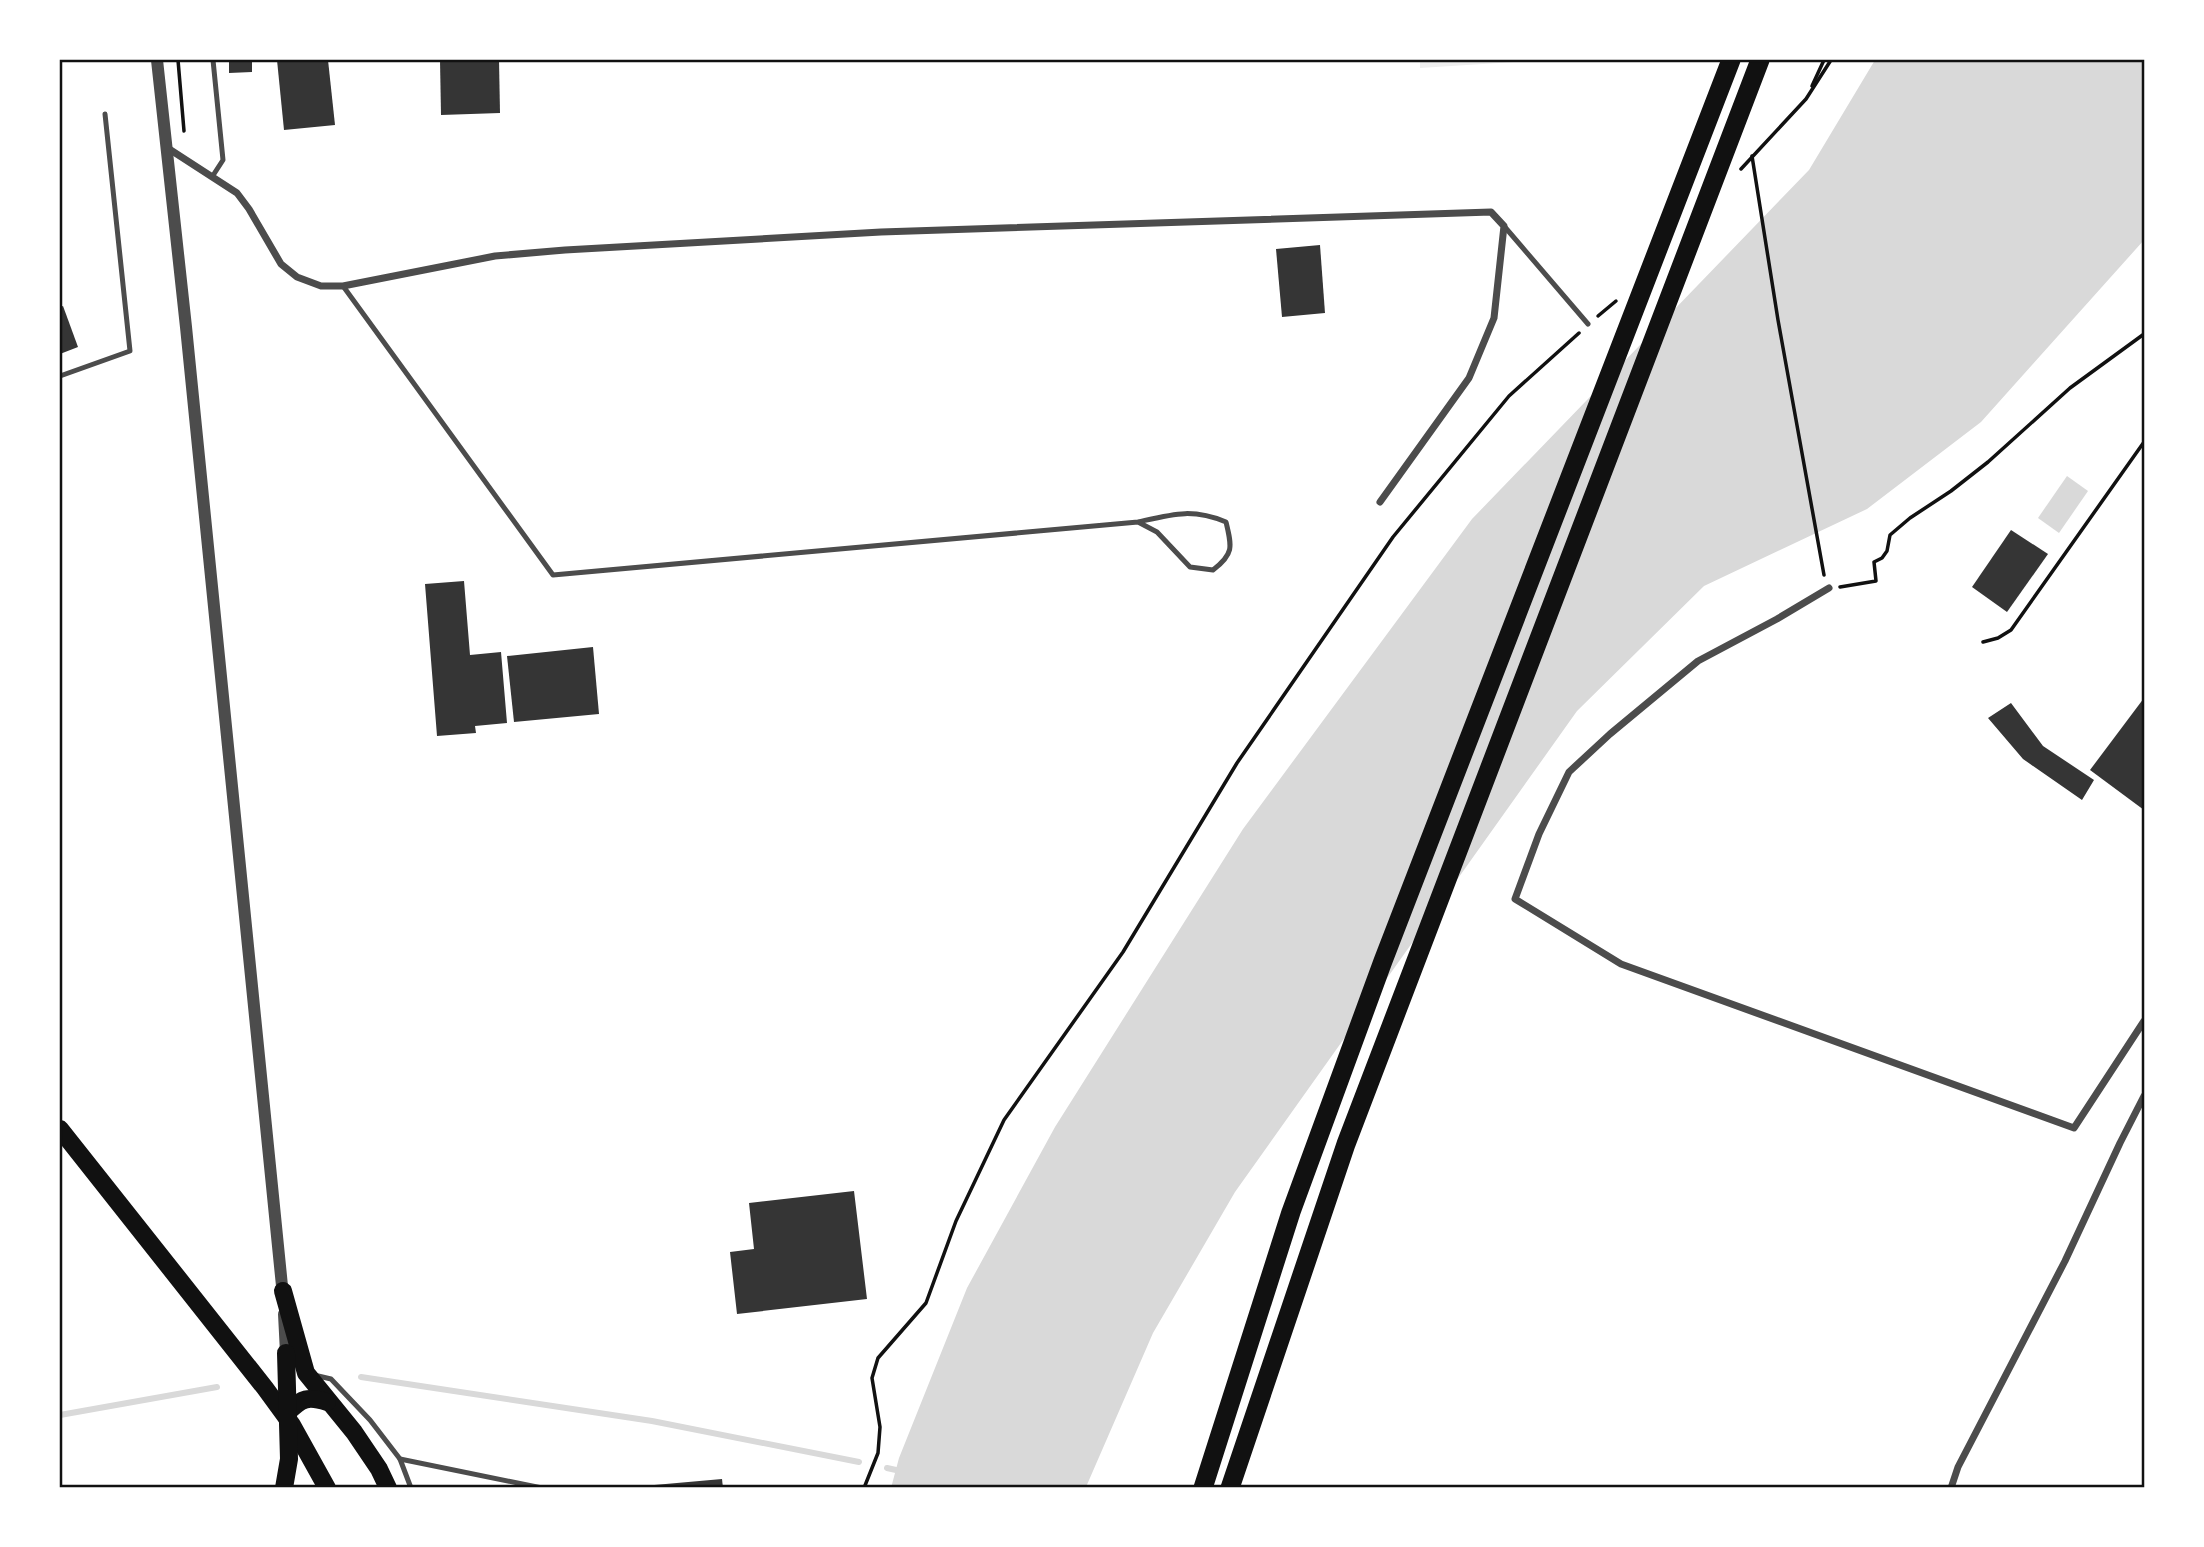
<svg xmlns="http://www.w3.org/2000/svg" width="2204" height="1547" font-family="Rubik,sans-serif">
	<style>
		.green { fill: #eee }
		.water { fill: #d9d9d9 }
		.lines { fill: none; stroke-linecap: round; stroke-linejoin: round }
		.stream { stroke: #d9d9d9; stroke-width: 6 }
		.building { fill: #353535 }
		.path { stroke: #111; stroke-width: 3.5 }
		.service { stroke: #4c4c4c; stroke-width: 5 }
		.minor { stroke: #4c4c4c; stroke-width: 7 }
		.tertiary { stroke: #4c4c4c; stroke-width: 12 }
		.primary { stroke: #111; stroke-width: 18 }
		.motorway { stroke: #111; stroke-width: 19 }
		.neatline { fill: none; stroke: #111; stroke-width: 2.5 }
	</style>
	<rect width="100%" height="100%" fill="#fff"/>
	<polygon class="green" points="1420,60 1547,60 1420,68"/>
	<g class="water">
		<polygon points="1875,60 2144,60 2144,240 1981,422 1867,509 1704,586 1577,711 1235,1192 1153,1333 1086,1487 891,1488 899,1458 967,1288 1055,1127 1243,829 1472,519 1809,170"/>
		<polygon points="2067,476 2088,491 2059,533 2038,518"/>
	</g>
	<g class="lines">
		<g class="stream">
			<polyline points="361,1377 652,1421 859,1462"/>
			<polyline points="60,1415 217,1387"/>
			<polyline points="887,1468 896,1470"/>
		</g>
	</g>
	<g class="building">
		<polygon points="229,60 252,60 252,72 229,73"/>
		<polygon points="277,60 328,60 335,125 284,130"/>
		<polygon points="440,60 499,60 500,113 441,115"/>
		<polygon points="1320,245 1325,313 1282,317 1276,249"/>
		<polygon points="63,306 78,347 60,354 60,307"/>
		<polygon points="2011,530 2048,554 2007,612 1972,587"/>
		<polygon points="464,581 470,655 501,652 507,723 475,726 476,733 437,736 425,584"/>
		<polygon points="593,647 599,714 514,722 507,656"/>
		<polygon points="2144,698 2144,810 2090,770"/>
		<polygon points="2011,703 2043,746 2094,780 2082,800 2023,759 1988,718"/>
		<polygon points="854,1191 867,1299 737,1314 730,1252 754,1249 749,1203"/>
		<polygon points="722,1479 723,1488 643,1488 643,1486"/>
	</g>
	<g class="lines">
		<g class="path">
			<polyline points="178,60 184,131"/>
			<polyline points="1812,86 1824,60"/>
			<polyline points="1752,156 1778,320 1824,575"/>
			<polyline points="1741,169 1806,99 1831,60"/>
			<polyline points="1598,316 1616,301"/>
			<polyline points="1840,587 1876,581 1874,562 1882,558 1887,551 1890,535 1910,518 1951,491 1988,462 2070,388 2144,334"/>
			<polyline points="1983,642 1998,638 2011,630 2144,442"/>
			<polyline points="864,1488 878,1453 880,1427 872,1378 878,1358 926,1303 956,1221 1004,1120 1123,952 1237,763 1393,537 1509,396 1579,333"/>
		</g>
		<g class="service">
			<polyline points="212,177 223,160 213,60"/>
			<polyline points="1504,226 1588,324"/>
			<path d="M343,286L553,575L1138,522C1173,514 1192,508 1226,522C1232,547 1234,554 1213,570L1190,567L1157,532L1138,522"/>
			<polyline points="60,376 130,351 105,114"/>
			<polyline points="314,1375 331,1379 370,1420 400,1459 411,1488"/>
			<polyline points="400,1459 542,1488"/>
		</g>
		<g class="minor">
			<polyline points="166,147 237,193 249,209 281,264 297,277 321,286 343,286 495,256 565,250 881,232 1491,212 1504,226 1494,318 1469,378 1380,502"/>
			<polyline points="1829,588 1777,619 1698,661 1610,734 1569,772 1539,834 1515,899 1621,964 2074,1128 2144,1021"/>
			<polyline points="1951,1488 1958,1467 2065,1261 2120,1143 2144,1096"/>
		</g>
		<g class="tertiary">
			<polyline points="157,60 186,327 283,1296"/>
			<polyline points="284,1314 286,1353"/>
		</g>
		<g class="primary">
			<polyline points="60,1129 265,1388 292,1425 327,1488"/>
			<polyline points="283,1291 306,1373 354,1432 379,1469 388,1488"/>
			<path d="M288,1412C302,1398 308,1396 327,1402"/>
			<polyline points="284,1488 289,1459 286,1353"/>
		</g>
		<g class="motorway">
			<polyline points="1203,1488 1291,1212 1383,961 1731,60"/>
			<polyline points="1230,1488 1346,1144 1760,60"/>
		</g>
	</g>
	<rect width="2204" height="1547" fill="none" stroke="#ffffff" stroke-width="122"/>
	<rect x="61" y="61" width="2082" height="1425" class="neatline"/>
</svg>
